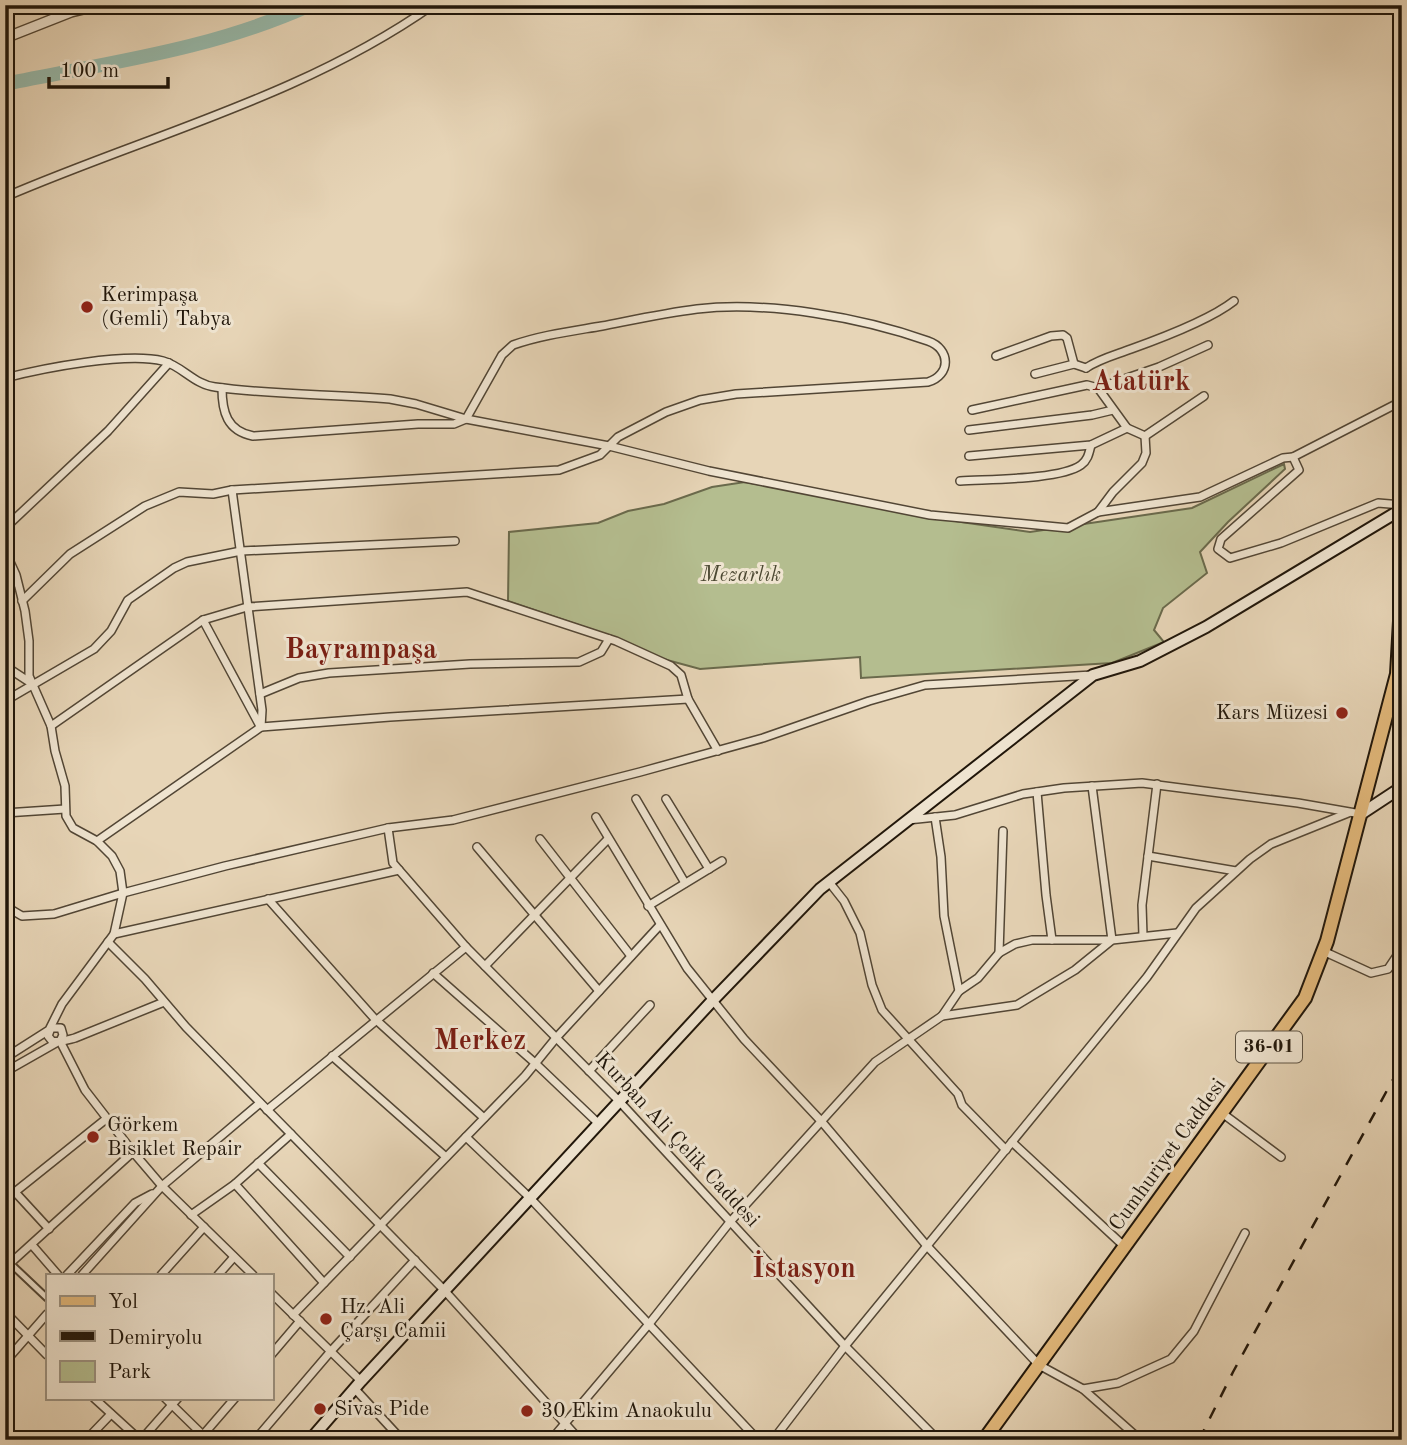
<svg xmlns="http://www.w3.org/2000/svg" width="1407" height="1445" font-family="'Old Standard TT',serif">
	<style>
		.green { fill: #b4bd8f; stroke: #6a6a4c; stroke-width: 2 }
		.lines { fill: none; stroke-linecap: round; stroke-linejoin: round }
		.river { stroke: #97b9aa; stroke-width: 14 }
		.pedestrian-casing { stroke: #524635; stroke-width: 9 }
		.minor-casing { stroke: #524635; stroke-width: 10 }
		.tertiary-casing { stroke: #524635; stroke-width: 12 }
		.secondary-casing { stroke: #20160a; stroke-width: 14 }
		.primary-casing { stroke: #20160a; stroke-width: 16 }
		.pedestrian { stroke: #efe4d0; stroke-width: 5 }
		.minor { stroke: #efe4d0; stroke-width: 7 }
		.tertiary { stroke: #efe4d0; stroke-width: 9 }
		.secondary { stroke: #efe4d0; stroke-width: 10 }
		.primary { stroke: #e4ba7c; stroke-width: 12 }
		.rail { stroke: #20160a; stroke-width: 2.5; stroke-dasharray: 12 12; stroke-linecap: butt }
		.poi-dot { fill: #8f2418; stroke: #efe4d0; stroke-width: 2.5 }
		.labels { text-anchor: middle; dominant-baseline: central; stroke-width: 6; stroke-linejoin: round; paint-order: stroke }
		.shield { fill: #efe4d0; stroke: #5e5445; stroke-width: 2 }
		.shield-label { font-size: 19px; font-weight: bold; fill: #20160a }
		.poi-label { font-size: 21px; fill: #20160a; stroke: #efe4d0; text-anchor: start }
		.park-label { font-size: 21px; font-style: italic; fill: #4c4832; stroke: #efe4d0 }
		.street-label { font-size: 21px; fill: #20160a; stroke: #efe4d0 }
		.district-label { font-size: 28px; font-weight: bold; fill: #7a1f14; stroke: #efe4d0 }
	</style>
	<rect width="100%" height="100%" fill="#e7d5b7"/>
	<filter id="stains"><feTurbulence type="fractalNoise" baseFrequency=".00286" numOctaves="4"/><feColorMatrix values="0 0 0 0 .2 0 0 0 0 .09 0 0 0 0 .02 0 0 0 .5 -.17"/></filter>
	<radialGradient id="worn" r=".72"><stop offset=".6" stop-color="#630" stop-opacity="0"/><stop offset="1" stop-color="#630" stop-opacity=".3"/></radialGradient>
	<polygon class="green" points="1284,464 1285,469 1228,522 1200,552 1207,573 1163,608 1154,630 1164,642 1112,663 861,678 860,657 700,669 656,657 611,636 508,601 509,532 598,523 628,511 664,504 712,487 745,482 961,522 1030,532 1192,508"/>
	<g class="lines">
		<path class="river" d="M5,84C111,62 210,50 310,5"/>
		<g class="pedestrian-casing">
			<polyline id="pedestrian" points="11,1264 47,1298"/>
		</g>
		<g class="minor-casing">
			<g id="minor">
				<path d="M5,197C149,135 304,96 433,5"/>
				<polyline points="996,356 1051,336 1063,335 1067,338 1074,364"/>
				<path d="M1086,368C1099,359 1115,355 1131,349C1159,339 1211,319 1234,301"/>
				<polyline points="1035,374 1074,364 1086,368"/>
				<path d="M5,378C44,368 126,352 163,361C182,366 195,385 215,387C272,395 332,394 390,399L416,404L466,419L609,446L709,471L930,515L1068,528L1098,512L1200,497L1283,458L1293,457L1299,470L1221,539L1218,549L1230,558L1281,543L1378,503L1402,505"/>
				<polyline points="1098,388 1159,367 1208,345"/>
				<polyline points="972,410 1087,385 1098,388 1127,428 1145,436"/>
				<polyline points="969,430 1092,415 1113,410"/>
				<polyline points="1145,436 1204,396"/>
				<polyline points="969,456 1091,445 1127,428"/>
				<polyline points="1293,457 1402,401"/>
				<path d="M960,481C988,479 1060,480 1081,465C1088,460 1089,453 1091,445"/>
				<polyline points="232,490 262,710 261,727"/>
				<polyline points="1098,512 1113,492 1142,463 1146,453 1145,436"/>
				<polyline points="5,528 108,431 169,363"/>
				<polyline points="5,551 16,575 25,611 29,641 29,676 51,726 55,751 65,786 66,816 73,828 97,841 112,856 120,871 123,893 225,866 388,828 453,820 640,772 763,738 869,701 925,685 1092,675"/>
				<polyline points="5,587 17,582"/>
				<path d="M22,601L70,554L145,506L179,492L213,494L232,490L559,470L600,455L618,437L666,412L700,400L736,394L928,382C951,375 951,349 928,341C860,317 768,301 697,309C665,313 633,320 602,326C573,331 541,335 513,345L502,355L466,419L454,424H418L253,436C227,431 222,412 222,388"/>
				<polyline points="203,620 260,726"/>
				<polyline points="5,666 31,683"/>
				<polyline points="260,694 299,678 329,673 470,664 579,662 601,652 609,639"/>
				<polyline points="5,701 94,649 111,631 128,600 174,568 187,562 241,551 455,541"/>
				<polyline points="51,726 203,620 247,607 467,592 616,641 671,666 681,675 688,699 718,751"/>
				<polyline points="1037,792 1046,895 1052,940"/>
				<polyline points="636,799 685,883"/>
				<polyline points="666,799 709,869"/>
				<polyline points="5,813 65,809"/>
				<polyline points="596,817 687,968 744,1039 822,1122 927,1246 1039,1365 1083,1389 1136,1436 1134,1440"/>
				<polyline points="935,817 941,857 944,916 959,991"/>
				<polyline points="908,820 955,815 1023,794 1064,788 1142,783 1298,803 1361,814"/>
				<polyline points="388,828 393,863 466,947 619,1101 845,1346 938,1440"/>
				<polyline points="540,839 631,956"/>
				<polyline points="97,841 261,727 390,717 688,699"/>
				<polyline points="477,847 599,991"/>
				<polyline points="1148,856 1236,871"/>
				<polyline points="829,882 844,901 860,933 872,985 882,1010 958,1094 962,1105 1006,1150"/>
				<polyline points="268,899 374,1018 484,1118"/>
				<polyline points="5,906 22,916 54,914 123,893 114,934 62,1004 49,1030 5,1058"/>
				<polyline points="648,906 722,861"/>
				<polyline points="114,934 399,870"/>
				<polyline points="1143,936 1142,905 1157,784"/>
				<polyline points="108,942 145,979 186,1027 444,1290 580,1440"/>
				<polyline points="1323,951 1371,973 1388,969 1402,948"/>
				<polyline points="999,953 1003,831"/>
				<polyline points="485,966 608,839"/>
				<polyline points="433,973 535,1063 599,1124"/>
				<path d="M164,1002L75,1038C67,1040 59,1043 52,1041L48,1036L51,1028H61L63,1035L60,1041L85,1090L133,1152L162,1186L253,1275"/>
				<polyline points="942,1016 959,991 978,978 999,953 1015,944 1032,940 1112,940 1092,786"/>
				<polyline points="332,1056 446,1157"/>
				<polyline points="589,1071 650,1005"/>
				<polyline points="5,1072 56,1043"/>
				<polyline points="267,1110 466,947"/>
				<polyline points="1222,1113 1281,1157"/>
				<polyline points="466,1137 530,1198 758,1440"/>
				<polyline points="1012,1142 1125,1247"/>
				<polyline points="258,1163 350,1257"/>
				<polyline points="235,1184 324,1283"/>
				<polyline points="15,1192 49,1229"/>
				<polyline points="5,1200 106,1119"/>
				<polyline points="191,1215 235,1184 291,1134"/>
				<polyline points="32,1245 58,1275"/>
				<polyline points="5,1268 133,1152"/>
				<polyline points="67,1275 135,1203 152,1194"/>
				<polyline points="82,1275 162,1186 260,1103"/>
				<polyline points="161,1275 204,1227"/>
				<polyline points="218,1275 234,1257"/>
				<polyline points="271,1293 361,1381"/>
				<polyline points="5,1312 47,1355"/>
				<polyline points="293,1315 525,1076 556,1038 660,925"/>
				<polyline points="271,1355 300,1321"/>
				<polyline points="5,1362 47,1314"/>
				<polyline points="355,1389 402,1440"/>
				<polyline points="1083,1389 1118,1383 1171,1359 1194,1331 1245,1233"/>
				<polyline points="94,1398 140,1440"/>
				<polyline points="165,1398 208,1440"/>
				<polyline points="5,1433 12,1440"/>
				<polyline points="203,1435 235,1398"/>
				<polyline points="86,1440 111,1414"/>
				<polyline points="141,1440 178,1398"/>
				<polyline points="255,1440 331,1351 415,1260"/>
				<polyline points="551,1440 649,1324 730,1222 875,1062 942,1016 1017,1005 1075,970 1112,940 1177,933"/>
				<polyline points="773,1440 845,1346 1147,977 1196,908 1250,859 1271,844 1348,813"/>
			</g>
		</g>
		<g class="tertiary-casing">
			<polyline id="tertiary" points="5,38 71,12 100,5"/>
		</g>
		<g class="secondary-casing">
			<g id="secondary">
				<polyline points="1361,814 1402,787"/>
				<polyline points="310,1440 361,1381 713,1000 820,889 1093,675 1140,661 1206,627 1402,509"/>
			</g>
		</g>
		<g class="primary-casing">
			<polyline id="primary" points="984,1440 1305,998 1327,941 1397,674 1402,586"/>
		</g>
		<use href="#pedestrian" class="pedestrian"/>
		<use href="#minor" class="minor"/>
		<use href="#tertiary" class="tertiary"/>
		<use href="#secondary" class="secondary"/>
		<use href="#primary" class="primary"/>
		<polyline class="rail" points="1199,1440 1233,1372 1402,1063"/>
	</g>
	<g class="poi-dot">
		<circle cx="87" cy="307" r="7"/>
		<circle cx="1342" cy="713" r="7"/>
		<circle cx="93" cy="1137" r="7"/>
		<circle cx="326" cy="1319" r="7"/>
		<circle cx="320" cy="1409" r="7"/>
		<circle cx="527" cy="1411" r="7"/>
	</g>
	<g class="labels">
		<rect class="shield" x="1236" y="1031.5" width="66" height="31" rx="5"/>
		<g class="shield-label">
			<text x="1269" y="1047">36-01</text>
		</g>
		<g class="poi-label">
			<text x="101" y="295">Kerimpaşa<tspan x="101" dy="24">(Gemli) Tabya</tspan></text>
			<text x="1328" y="713" text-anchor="end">Kars Müzesi̇</text>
			<text x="107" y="1125">Görkem<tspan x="107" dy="24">Bisiklet Repair</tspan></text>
			<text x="340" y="1307">Hz. Ali<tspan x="340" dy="24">Çarşı Camii</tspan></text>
			<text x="334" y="1409">Sivas Pide</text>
			<text x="541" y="1411">30 Ekim Anaokulu</text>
		</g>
		<g class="park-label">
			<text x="741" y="575">Mezarlık</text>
		</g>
		<g class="street-label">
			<text transform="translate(677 1140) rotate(47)">Kurban Ali Çelik Caddesi</text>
			<text transform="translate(1168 1155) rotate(-54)">Cumhuriyet Caddesi</text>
		</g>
		<g class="district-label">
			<text x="1141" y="383">Atatürk</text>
			<text x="361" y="651">Bayrampaşa</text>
			<text x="480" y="1042">Merkez</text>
			<text x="804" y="1270">İstasyon</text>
		</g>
	</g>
	<rect width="1407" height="1445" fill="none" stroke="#e7d5b7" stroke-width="28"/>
	<rect x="7" y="7" width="1393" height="1431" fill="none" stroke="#20160a" stroke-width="3.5"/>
	<rect x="14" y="14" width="1379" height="1417" fill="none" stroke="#20160a" stroke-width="2"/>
	<rect x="46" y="1274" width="228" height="126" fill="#efe4d0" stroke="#9c9281" stroke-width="2"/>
	<rect x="60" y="1296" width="35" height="10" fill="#e4ba7c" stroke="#9c9281" stroke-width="2"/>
	<text x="108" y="1308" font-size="21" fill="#20160a">Yol</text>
	<rect x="60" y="1331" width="35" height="10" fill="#20160a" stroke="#9c9281" stroke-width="2"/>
	<text x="108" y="1344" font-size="21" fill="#20160a">Demiryolu</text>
	<rect x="60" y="1361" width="35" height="21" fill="#b4bd8f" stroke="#9c9281" stroke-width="2"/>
	<text x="108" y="1378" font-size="21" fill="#20160a">Park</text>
	<path d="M49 77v10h119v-10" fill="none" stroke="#20160a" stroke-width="3.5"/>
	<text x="60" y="77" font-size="21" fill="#20160a" stroke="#efe4d0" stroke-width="5" paint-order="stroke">100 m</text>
	<rect width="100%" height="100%" filter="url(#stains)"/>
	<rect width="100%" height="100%" fill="url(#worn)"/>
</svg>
